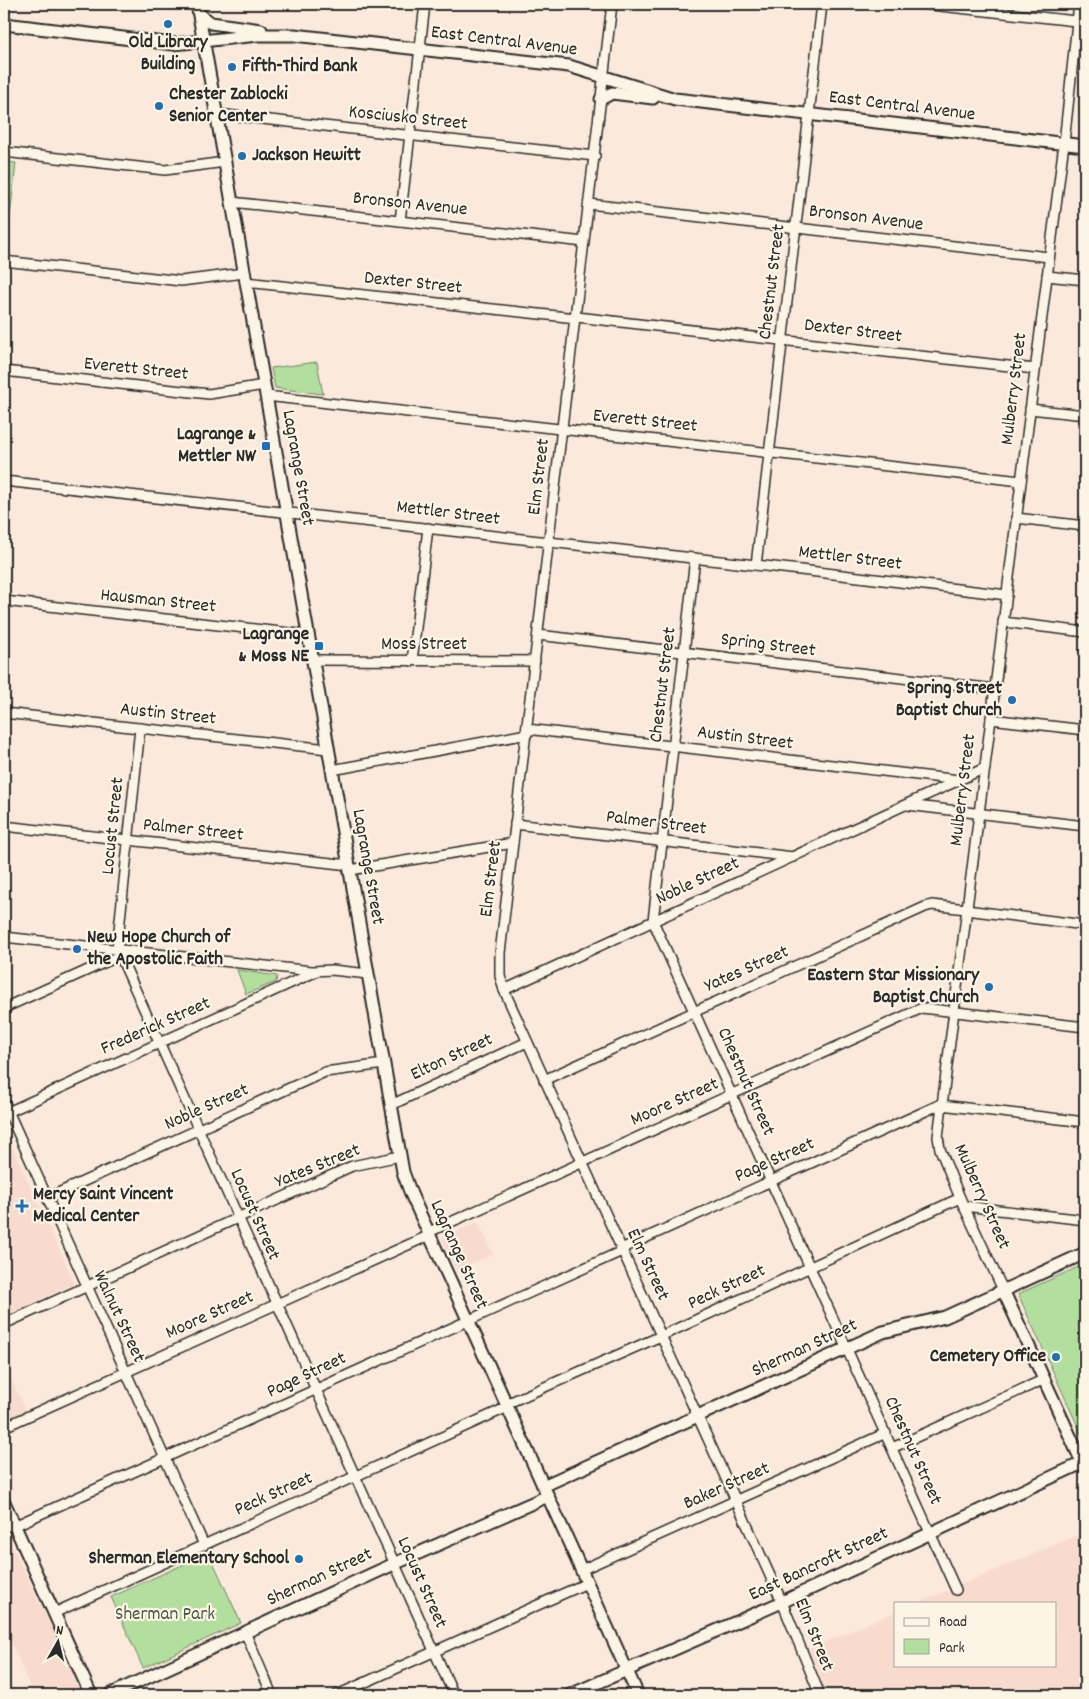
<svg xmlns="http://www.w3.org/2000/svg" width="1089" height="1699" font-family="Dekko,sans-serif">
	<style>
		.built { fill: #f9dbce }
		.green { fill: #b2df9e; stroke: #6e8564 }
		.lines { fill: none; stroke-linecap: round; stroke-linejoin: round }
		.street-casing { stroke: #2b2b2b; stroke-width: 12 }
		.secondary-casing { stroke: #2b2b2b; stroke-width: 15 }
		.street { stroke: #fcf5e5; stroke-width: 9 }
		.secondary { stroke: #fcf5e5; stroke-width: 11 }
		.poi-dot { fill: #1f6fb2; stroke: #fcf5e5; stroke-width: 2 }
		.labels { text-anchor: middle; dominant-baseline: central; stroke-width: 4.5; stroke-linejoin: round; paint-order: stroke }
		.street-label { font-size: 19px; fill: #2b2b2b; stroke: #fcf5e5 }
		.poi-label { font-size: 19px; font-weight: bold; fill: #2b2b2b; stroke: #fcf5e5; text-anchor: end }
		.park-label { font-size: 19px; fill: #4d5848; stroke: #fcf5e5 }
	</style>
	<rect width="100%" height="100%" fill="#fbe9db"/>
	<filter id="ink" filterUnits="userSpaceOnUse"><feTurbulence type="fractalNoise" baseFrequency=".02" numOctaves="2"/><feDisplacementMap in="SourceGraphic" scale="10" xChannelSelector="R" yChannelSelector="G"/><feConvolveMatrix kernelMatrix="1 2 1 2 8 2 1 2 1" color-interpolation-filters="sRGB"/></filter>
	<g filter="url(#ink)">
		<g class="built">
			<polygon points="4,1129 75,1284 4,1316"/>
			<polygon points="478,1222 493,1254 456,1270 442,1238"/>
			<polygon points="4,1363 27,1414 4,1425"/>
			<polygon points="4,1530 85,1695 34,1695 4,1628"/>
			<polygon points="1085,1532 1085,1691 1077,1695 829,1695 808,1649 895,1612 895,1665 1055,1665 1055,1603 918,1603"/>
		</g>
		<g class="green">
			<polygon points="4,162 16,163 6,253 4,253"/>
			<polygon points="317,362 323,394 275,388 271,368"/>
			<polygon points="237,970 277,976 276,982 246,994"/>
			<polygon points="1085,1264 1085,1442 1018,1294"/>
			<polygon points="209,1553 241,1623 143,1668 111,1597"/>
		</g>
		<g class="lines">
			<g class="street-casing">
				<g id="street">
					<polyline points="612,4 500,953 500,976 504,990 782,1602 820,1695"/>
					<polyline points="922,4 1085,22"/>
					<polyline points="217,114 595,156"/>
					<polyline points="4,152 165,170 225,162"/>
					<polyline points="232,202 584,242"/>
					<polyline points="589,204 1049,257"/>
					<polyline points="400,221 425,4"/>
					<polyline points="4,261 181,281 244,273"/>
					<polyline points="1047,276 1085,280"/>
					<polyline points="245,282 576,318"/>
					<polyline points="577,317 1035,369"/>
					<polyline points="4,371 209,394 264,385"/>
					<polyline points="266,396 1021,481"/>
					<polyline points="1030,409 1085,415"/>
					<polyline points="4,481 809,571 1007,595"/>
					<polyline points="1016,518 1085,526"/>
					<polyline points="695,558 653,921 956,1590"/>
					<polyline points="756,565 822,4"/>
					<polyline points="4,601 308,635"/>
					<polyline points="1003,622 1085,632"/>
					<polyline points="538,635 995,689"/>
					<polyline points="313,660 535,661"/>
					<polyline points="412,661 428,528"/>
					<polyline points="4,713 328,749"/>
					<polyline points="991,719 1085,730"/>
					<polyline points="140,728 117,949 454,1695"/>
					<polyline points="527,729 959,780"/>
					<polyline points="332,770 527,734"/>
					<polyline points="907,805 1085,826"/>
					<polyline points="515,824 793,857"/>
					<polyline points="4,826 349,865"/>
					<polyline points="350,870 513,843"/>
					<polyline points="966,910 1085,925"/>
					<polyline points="4,937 312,971 332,970 368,974"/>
					<polyline points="504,990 985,768"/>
					<polyline points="4,1008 119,956"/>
					<polyline points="544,1080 925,907 932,905 966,909"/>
					<polyline points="4,1102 204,1545"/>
					<polyline points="391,1105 527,1042"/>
					<polyline points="941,1105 1085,1122"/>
					<polyline points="8,1112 315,972"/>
					<polyline points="47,1198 325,1072 384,1064"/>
					<polyline points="964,1206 1085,1220"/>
					<polyline points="429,1232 922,1008 1085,1027"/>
					<polyline points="621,1249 941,1104"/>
					<polyline points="1003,1290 960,1198 940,1149 938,1137 1064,143 1079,4"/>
					<polyline points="4,1324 352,1166 400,1156"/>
					<polyline points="506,1404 661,1336 960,1198"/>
					<polyline points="4,1427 430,1235"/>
					<polyline points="892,1448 1045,1379"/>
					<polyline points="4,1526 14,1526 622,1251"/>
					<polyline points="581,1570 886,1433"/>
					<polyline points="54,1613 508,1407"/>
					<polyline points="245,1632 272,1695"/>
					<polyline points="337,1695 587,1583"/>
				</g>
			</g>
			<g class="secondary-casing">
				<g id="secondary">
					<polyline points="197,4 403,1172 411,1194 638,1695"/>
					<polyline points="199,14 211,23 261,30"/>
					<polyline points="4,24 174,44 258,35 294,35 569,66 675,99 1085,146"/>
					<polyline points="601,99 612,93 653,98"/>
					<polyline points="543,1486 883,1332 945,1317 1085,1253"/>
					<polyline points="4,1502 91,1695"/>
					<polyline points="109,1695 394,1564 548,1496"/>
					<polyline points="570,1695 782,1602 1080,1464 1081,1460 1003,1290"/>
				</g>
			</g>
			<use href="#street" class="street"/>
			<use href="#secondary" class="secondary"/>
		</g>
	</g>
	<g class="poi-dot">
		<circle cx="168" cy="24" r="5"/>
		<circle cx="232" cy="67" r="5"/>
		<circle cx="159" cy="106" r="5"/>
		<circle cx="242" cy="156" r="5"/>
		<rect x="261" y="441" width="10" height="10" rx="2.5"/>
		<rect x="314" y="641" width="10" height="10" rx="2.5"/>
		<circle cx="1012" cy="700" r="5"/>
		<circle cx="77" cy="949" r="5"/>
		<circle cx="989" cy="987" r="5"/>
		<path d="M19.5 1198.5h5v5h5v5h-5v5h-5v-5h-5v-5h5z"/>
		<circle cx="1056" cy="1357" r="5"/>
		<circle cx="299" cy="1559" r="5"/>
	</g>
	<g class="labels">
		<g class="street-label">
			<text transform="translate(504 42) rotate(7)">East Central Avenue</text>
			<text transform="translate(902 107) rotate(7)">East Central Avenue</text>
			<text transform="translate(408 119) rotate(6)">Kosciusko Street</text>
			<text transform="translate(410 205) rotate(6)">Bronson Avenue</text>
			<text transform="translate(866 219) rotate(7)">Bronson Avenue</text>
			<text transform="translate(773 282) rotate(-83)">Chestnut Street</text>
			<text transform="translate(413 284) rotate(6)">Dexter Street</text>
			<text transform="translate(853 332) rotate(7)">Dexter Street</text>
			<text transform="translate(136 370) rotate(6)">Everett Street</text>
			<text transform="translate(1015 389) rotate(-83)">Mulberry Street</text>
			<text transform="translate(645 422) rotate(6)">Everett Street</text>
			<text transform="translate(297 468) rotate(80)">Lagrange Street</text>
			<text transform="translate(540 477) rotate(-83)">Elm Street</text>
			<text transform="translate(448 514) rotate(7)">Mettler Street</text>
			<text transform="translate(850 559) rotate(7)">Mettler Street</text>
			<text transform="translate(158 602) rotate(6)">Hausman Street</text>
			<text x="424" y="645">Moss Street</text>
			<text transform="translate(768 646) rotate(7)">Spring Street</text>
			<text transform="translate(664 685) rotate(-83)">Chestnut Street</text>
			<text transform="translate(168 715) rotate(6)">Austin Street</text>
			<text transform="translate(745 739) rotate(7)">Austin Street</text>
			<text transform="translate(964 790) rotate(-83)">Mulberry Street</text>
			<text transform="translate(656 824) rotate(7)">Palmer Street</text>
			<text transform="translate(114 826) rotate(-84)">Locust Street</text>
			<text transform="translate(193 831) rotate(6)">Palmer Street</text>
			<text transform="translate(367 867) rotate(80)">Lagrange Street</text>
			<text transform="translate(492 879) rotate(-83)">Elm Street</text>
			<text transform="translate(698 882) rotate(-25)">Noble Street</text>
			<text transform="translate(747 970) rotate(-24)">Yates Street</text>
			<text transform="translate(156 1027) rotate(-24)">Frederick Street</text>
			<text transform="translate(452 1058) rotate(-25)">Elton Street</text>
			<text transform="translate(745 1082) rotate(66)">Chestnut Street</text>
			<text transform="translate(675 1103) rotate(-24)">Moore Street</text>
			<text transform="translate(207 1108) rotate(-24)">Noble Street</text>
			<text transform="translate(775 1161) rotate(-24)">Page Street</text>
			<text transform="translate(318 1167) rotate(-22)">Yates Street</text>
			<text transform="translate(981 1197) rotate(66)">Mulberry Street</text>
			<text transform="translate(254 1215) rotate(66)">Locust Street</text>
			<text transform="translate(458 1255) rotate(66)">Lagrange Street</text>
			<text transform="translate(647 1265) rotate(65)">Elm Street</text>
			<text transform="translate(727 1288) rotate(-25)">Peck Street</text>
			<text transform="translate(210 1316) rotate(-24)">Moore Street</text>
			<text transform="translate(118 1317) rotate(65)">Walnut Street</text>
			<text transform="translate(805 1349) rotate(-25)">Sherman Street</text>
			<text transform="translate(307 1376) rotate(-25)">Page Street</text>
			<text transform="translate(912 1451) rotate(66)">Chestnut Street</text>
			<text transform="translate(727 1487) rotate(-24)">Baker Street</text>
			<text transform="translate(274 1495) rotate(-24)">Peck Street</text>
			<text transform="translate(819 1565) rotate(-25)">East Bancroft Street</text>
			<text transform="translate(320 1578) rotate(-25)">Sherman Street</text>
			<text transform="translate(421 1583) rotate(66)">Locust Street</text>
			<text transform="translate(813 1635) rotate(68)">Elm Street</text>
		</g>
		<g class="poi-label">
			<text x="168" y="43" text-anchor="middle">Old Library<tspan x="168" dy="22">Building</tspan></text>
			<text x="242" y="67" text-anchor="start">Fifth-Third Bank</text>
			<text x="169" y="95" text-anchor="start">Chester Zablocki<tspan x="169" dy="22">Senior Center</tspan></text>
			<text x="252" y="156" text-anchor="start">Jackson Hewitt</text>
			<text x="256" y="435">Lagrange &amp;<tspan x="256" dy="22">Mettler NW</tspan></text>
			<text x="309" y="635">Lagrange<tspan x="309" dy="22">&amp; Moss NE</tspan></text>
			<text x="1002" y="689">Spring Street<tspan x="1002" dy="22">Baptist Church</tspan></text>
			<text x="87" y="938" text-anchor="start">New Hope Church of<tspan x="87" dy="22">the Apostolic Faith</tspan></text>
			<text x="979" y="976">Eastern Star Missionary<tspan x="979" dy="22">Baptist Church</tspan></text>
			<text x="33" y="1195" text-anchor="start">Mercy Saint Vincent<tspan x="33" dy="22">Medical Center</tspan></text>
			<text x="1046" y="1357">Cemetery Office</text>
			<text x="289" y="1559">Sherman Elementary School</text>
		</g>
		<g class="park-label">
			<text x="165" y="1615">Sherman Park</text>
		</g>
	</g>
	<rect width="1089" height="1699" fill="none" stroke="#fcf5e5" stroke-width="20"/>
	<rect x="10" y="10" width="1069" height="1679" fill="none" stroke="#2b2b2b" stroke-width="2" filter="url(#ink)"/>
	<rect x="894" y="1602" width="162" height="65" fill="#fcf5e5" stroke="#a8a49b"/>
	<rect x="904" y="1618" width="25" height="8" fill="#fcf5e5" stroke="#a8a49b"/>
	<text x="939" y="1626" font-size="15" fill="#2b2b2b">Road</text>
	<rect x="904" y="1639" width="25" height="15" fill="#b2df9e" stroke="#a8a49b"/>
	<text x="939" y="1652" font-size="15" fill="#2b2b2b">Park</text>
	<g transform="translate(58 1642) rotate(8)" stroke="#fcf5e5" stroke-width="4" paint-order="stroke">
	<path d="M0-4L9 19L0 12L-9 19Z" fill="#2b2b2b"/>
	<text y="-8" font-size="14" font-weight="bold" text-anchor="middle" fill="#2b2b2b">N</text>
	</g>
</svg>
